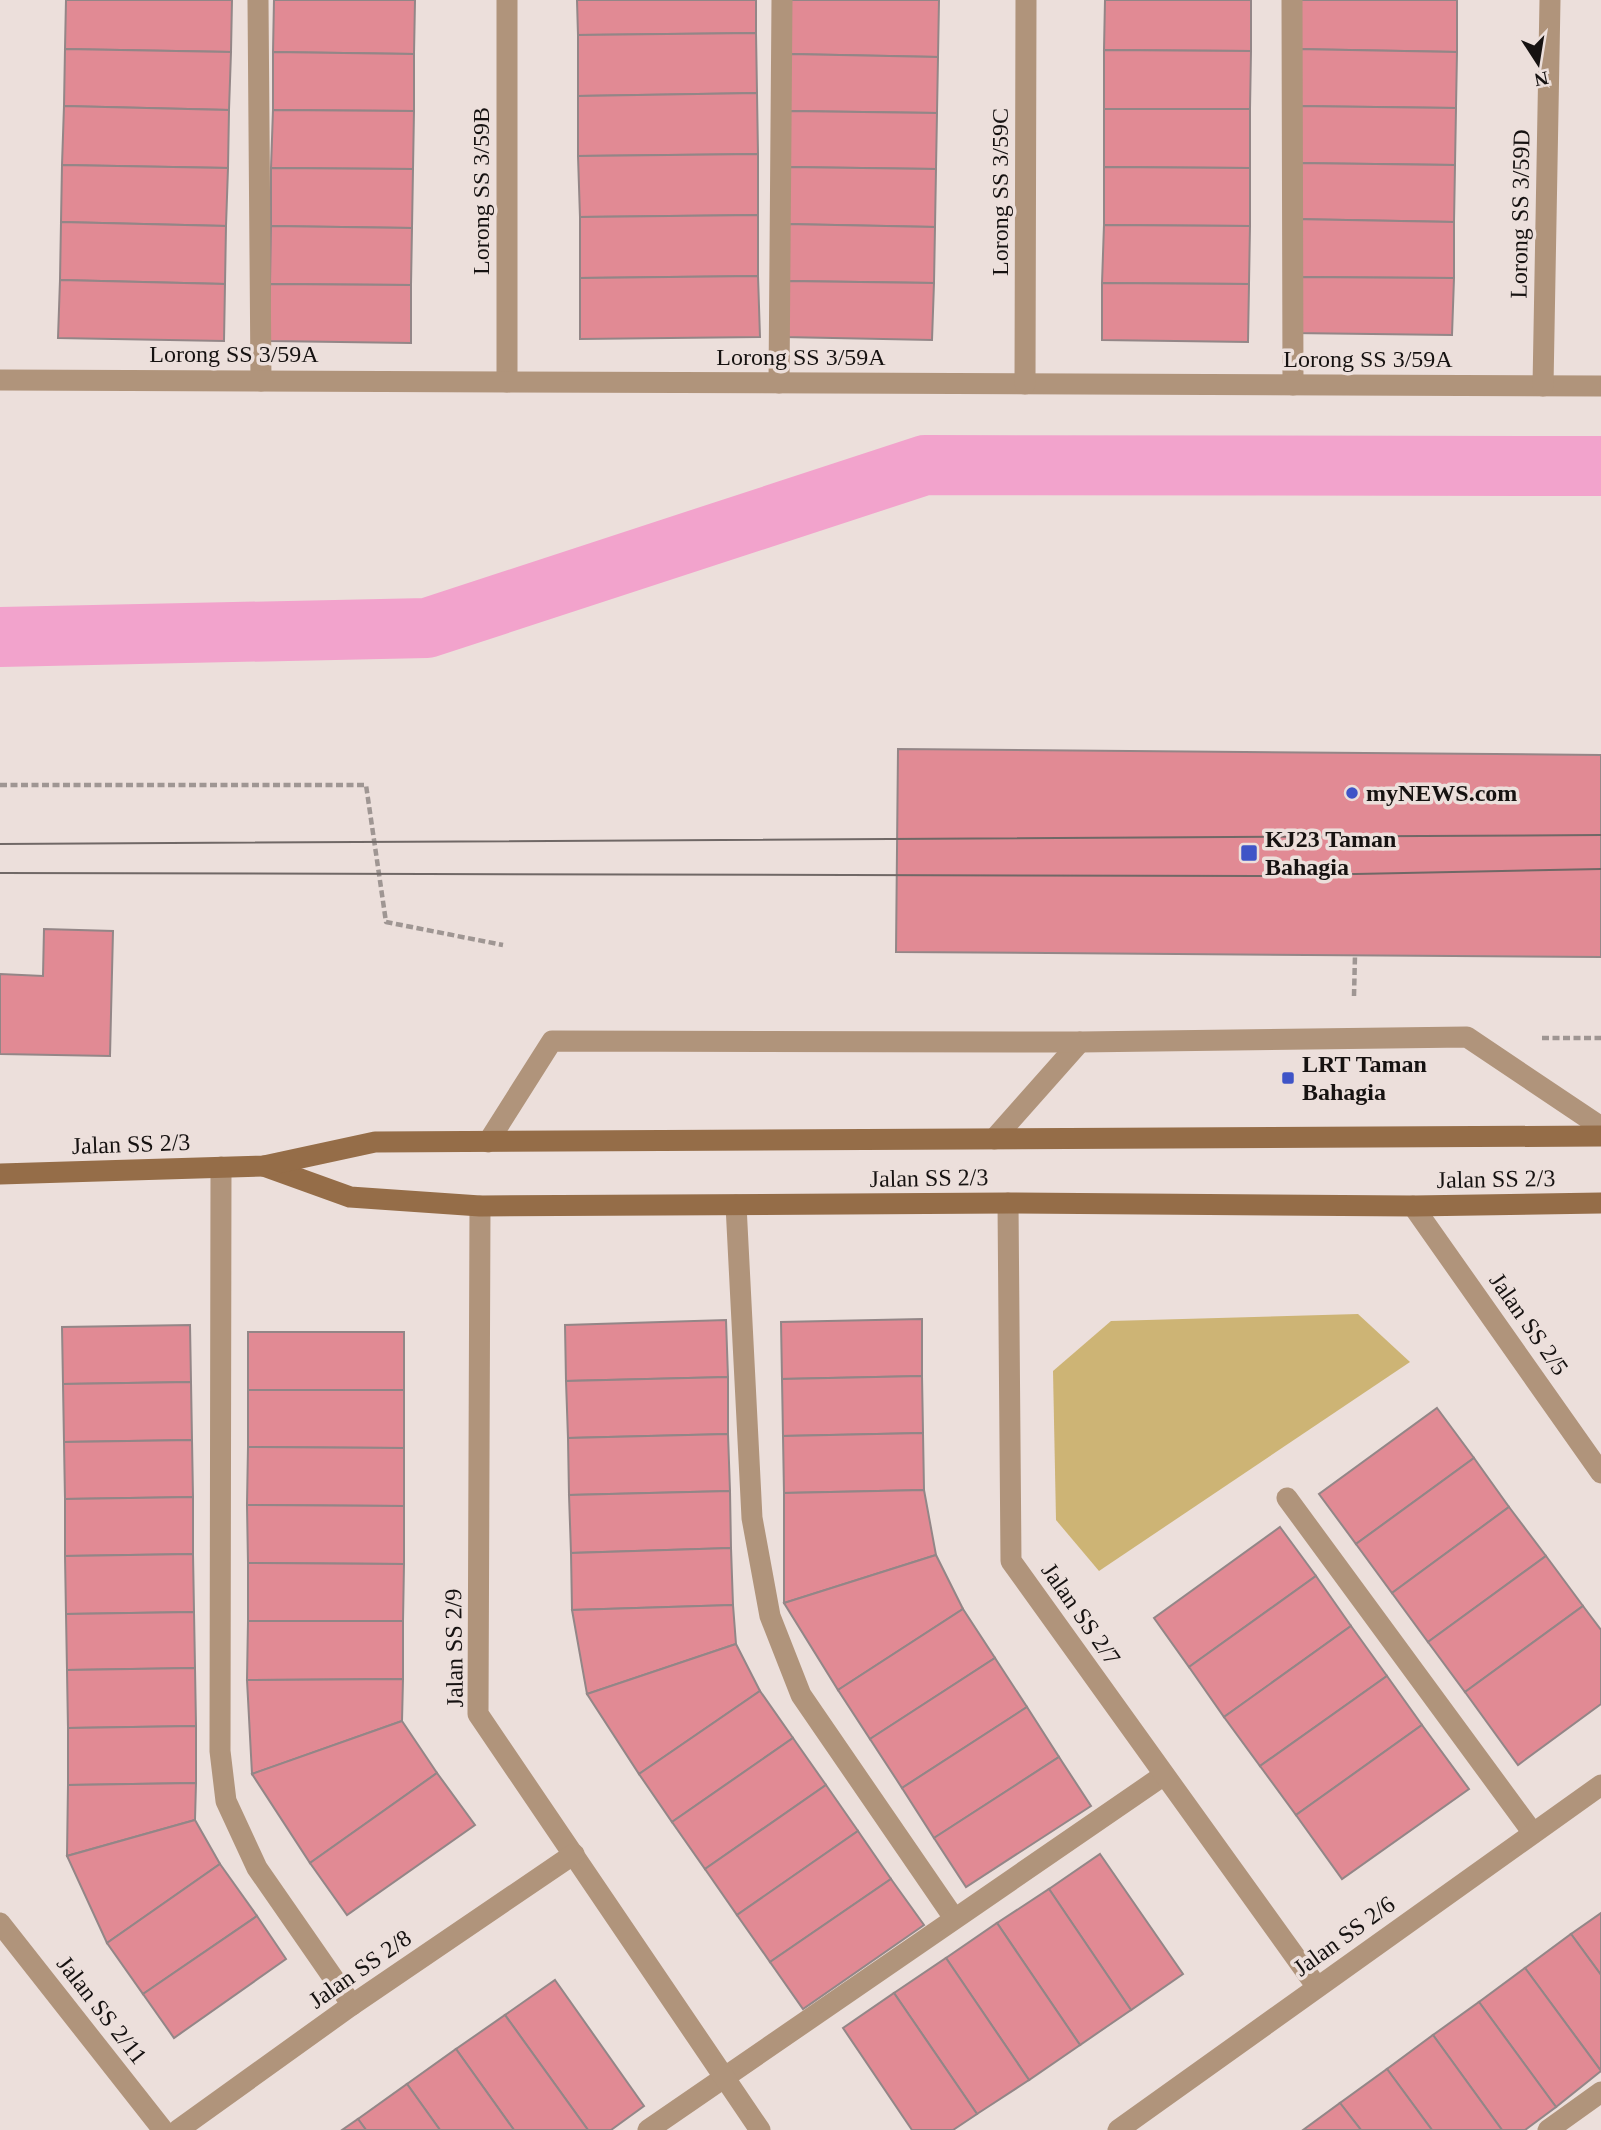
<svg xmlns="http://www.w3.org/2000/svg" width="1601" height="2130" font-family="'Times New Roman',serif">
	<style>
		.green { fill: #cdb475 }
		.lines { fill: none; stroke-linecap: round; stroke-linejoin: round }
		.canal { stroke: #f2a3cc; stroke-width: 60 }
		.building { fill: #e18a94; stroke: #938687; stroke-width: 2 }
		.path { stroke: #9f9693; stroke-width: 4.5; stroke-dasharray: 7 3.5; stroke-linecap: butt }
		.lane { stroke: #b0947b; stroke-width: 21 }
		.street { stroke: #b0947b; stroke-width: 21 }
		.secondary { stroke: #956d48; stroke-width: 21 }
		.tram { stroke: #706866; stroke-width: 2 }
		.poi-dot { fill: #3f54c7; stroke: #ecdfdb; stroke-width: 2.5 }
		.labels { text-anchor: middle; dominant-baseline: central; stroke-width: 7; stroke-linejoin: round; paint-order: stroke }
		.street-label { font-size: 24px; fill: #161211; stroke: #ecdfdb }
		.poi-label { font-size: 24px; font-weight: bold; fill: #161211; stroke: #ecdfdb; text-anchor: start }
	</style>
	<rect width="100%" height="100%" fill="#ecdfdb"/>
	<polygon class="green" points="1358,1314 1410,1362 1099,1571 1056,1520 1053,1371 1111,1321"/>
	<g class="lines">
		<polyline class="canal" points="0,637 427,628 925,465 1601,466"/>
	</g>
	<g class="building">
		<polygon points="66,0 232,0 231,52 65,49"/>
		<polygon points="274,0 415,0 414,54 273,52"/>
		<polygon points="577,0 756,0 756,33 578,35"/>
		<polygon points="791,0 939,0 938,57 790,54"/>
		<polygon points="1105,0 1251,0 1251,51 1104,50"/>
		<polygon points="1297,0 1457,0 1457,52 1296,49"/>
		<polygon points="756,33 757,93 578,96 578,35"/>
		<polygon points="65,49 231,52 229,110 64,106"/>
		<polygon points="1296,49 1457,52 1456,108 1295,106"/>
		<polygon points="1104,50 1251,51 1250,109 1104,109"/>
		<polygon points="273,52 414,54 414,111 273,110"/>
		<polygon points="790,54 938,57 937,113 788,111"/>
		<polygon points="757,93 758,154 578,156 578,96"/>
		<polygon points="64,106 229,110 228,168 62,165"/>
		<polygon points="1295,106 1456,108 1455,165 1295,163"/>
		<polygon points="1104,109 1250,109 1250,168 1104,167"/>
		<polygon points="273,110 414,111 413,169 271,168"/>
		<polygon points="788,111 937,113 936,169 788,167"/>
		<polygon points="758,154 758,215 580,217 578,156"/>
		<polygon points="1295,163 1455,165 1454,222 1293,219"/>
		<polygon points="62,165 228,168 226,226 61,222"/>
		<polygon points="788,167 936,169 935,227 786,224"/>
		<polygon points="1104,167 1250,168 1250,226 1104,225"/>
		<polygon points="271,168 413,169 412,228 271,226"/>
		<polygon points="758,215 758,276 580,278 580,217"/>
		<polygon points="1293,219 1454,222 1454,278 1293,277"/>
		<polygon points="61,222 226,226 225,284 60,280"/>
		<polygon points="786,224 935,227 934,283 786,281"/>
		<polygon points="1104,225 1250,226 1249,284 1102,283"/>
		<polygon points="271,226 412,228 411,285 270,284"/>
		<polygon points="758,276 760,337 580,339 580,278"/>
		<polygon points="1293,277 1454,278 1452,335 1292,333"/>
		<polygon points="60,280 225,284 224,341 58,338"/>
		<polygon points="786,281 934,283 932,340 784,337"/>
		<polygon points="1102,283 1249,284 1248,342 1102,340"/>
		<polygon points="270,284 411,285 411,343 269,341"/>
		<polygon points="898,749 1601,755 1601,957 896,952"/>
		<polygon points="44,929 113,931 110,1056 0,1054 0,974 43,976"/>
		<polygon points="922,1319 922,1376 782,1379 781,1322"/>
		<polygon points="726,1320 728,1377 566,1381 565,1325"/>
		<polygon points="190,1325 191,1382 63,1384 62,1327"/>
		<rect x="248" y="1332" width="156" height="58"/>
		<polygon points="922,1376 923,1433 783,1436 782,1379"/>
		<polygon points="728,1377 728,1434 568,1438 566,1381"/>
		<polygon points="191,1382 192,1440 64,1442 63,1384"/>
		<polygon points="248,1390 404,1390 404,1448 248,1447"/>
		<polygon points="1437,1408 1474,1458 1356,1544 1319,1494"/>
		<polygon points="923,1433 924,1490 784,1493 783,1436"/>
		<polygon points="728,1434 730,1491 569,1495 568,1438"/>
		<polygon points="192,1440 193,1497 65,1499 64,1442"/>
		<polygon points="248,1447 404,1448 404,1506 247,1505"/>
		<polygon points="1474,1458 1509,1507 1392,1593 1356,1544"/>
		<polygon points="924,1490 936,1555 784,1603 784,1493"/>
		<polygon points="730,1491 731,1548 571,1553 569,1495"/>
		<polygon points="193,1497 193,1554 65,1556 65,1499"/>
		<polygon points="247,1505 404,1506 404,1564 248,1563"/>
		<polygon points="1509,1507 1546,1556 1428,1642 1392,1593"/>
		<polygon points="1280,1527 1316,1576 1189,1667 1154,1618"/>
		<polygon points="731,1548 733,1605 572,1610 571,1553"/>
		<polygon points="193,1554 194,1612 66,1614 65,1556"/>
		<polygon points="936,1555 963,1609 838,1690 784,1603"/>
		<polygon points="1546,1556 1583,1606 1465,1692 1428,1642"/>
		<polygon points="248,1563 404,1564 403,1621 248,1621"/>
		<polygon points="1316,1576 1351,1626 1224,1717 1189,1667"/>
		<polygon points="733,1605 736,1644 587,1694 572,1610"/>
		<polygon points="1583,1606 1601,1630 1601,1704 1518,1765 1465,1692"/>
		<polygon points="963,1609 995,1658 870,1739 838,1690"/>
		<polygon points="194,1612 195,1668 67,1670 66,1614"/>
		<polygon points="248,1621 403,1621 403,1679 247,1680"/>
		<polygon points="1351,1626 1387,1676 1260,1766 1224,1717"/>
		<polygon points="736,1644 760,1691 639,1774 587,1694"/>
		<polygon points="995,1658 1027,1707 902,1788 870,1739"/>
		<polygon points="195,1668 196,1726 68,1728 67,1670"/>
		<polygon points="1387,1676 1422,1725 1296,1815 1260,1766"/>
		<polygon points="403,1679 402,1721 252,1774 247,1680"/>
		<polygon points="760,1691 793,1738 672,1822 639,1774"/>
		<polygon points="1027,1707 1059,1757 934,1838 902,1788"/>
		<polygon points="402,1721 437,1773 310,1863 252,1774"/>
		<polygon points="1422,1725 1469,1789 1342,1879 1296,1815"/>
		<polygon points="196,1726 196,1783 68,1785 68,1728"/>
		<polygon points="793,1738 826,1785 705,1869 672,1822"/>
		<polygon points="1059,1757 1091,1806 966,1887 934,1838"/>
		<polygon points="437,1773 475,1825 347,1915 310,1863"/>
		<polygon points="196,1783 195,1820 67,1856 68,1785"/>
		<polygon points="826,1785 858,1831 737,1915 705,1869"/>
		<polygon points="195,1820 220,1864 107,1943 67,1856"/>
		<polygon points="858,1831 891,1879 770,1962 737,1915"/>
		<polygon points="1100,1854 1183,1974 1131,2010 1049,1889"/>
		<polygon points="220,1864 257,1916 143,1994 107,1943"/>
		<polygon points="891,1879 924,1925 803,2009 770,1962"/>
		<polygon points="1049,1889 1131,2010 1080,2045 997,1923"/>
		<polygon points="1601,1913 1601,1975 1571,1934"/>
		<polygon points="257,1916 286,1959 174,2038 143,1994"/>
		<polygon points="997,1923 1080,2045 1029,2080 946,1958"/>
		<polygon points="1571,1934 1601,1975 1601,2071 1525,1968"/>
		<polygon points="946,1958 1029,2080 977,2114 894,1993"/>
		<polygon points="1525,1968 1601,2071 1556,2107 1479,2002"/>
		<polygon points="555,1980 644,2106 611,2130 588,2130 505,2015"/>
		<polygon points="894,1993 977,2114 953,2130 912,2130 843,2028"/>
		<polygon points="1479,2002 1556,2107 1525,2130 1502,2130 1433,2035"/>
		<polygon points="505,2015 588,2130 514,2130 456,2049"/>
		<polygon points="1433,2035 1502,2130 1432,2130 1387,2069"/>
		<polygon points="456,2049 514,2130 440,2130 407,2084"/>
		<polygon points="1387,2069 1432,2130 1361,2130 1340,2103"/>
		<polygon points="407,2084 440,2130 366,2130 358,2119"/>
		<polygon points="1340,2103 1361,2130 1303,2130"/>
		<polygon points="358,2119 366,2130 342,2130"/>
	</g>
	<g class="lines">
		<g class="path">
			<polyline points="0,785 366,785 386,922 503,945"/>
			<polyline points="1354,996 1355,955"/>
			<polyline points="1542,1038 1601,1038"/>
		</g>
		<g class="lane">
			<polyline points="258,0 261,381"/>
			<polyline points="1292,0 1293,385"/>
			<polyline points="779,383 782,0"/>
			<polyline points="994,1139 1080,1042"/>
			<polyline points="488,1142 552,1041 1080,1042 1467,1037 1601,1127"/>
			<polyline points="221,1167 220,1751 226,1801 257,1868 352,2005"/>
			<polyline points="736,1205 752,1518 770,1616 801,1695 954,1918"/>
			<polyline points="1287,1498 1533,1833"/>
			<polyline points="648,2130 1164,1775"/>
			<polyline points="1548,2130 1601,2092"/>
		</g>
		<g class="street">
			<polyline points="507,0 507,382"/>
			<polyline points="0,380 1601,386"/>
			<polyline points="1025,384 1026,0"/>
			<polyline points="1543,386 1550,0"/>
			<polyline points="1008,1203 1011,1561 1317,1987"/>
			<polyline points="480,1206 478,1714 760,2130"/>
			<polyline points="1413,1206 1601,1473"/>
			<polyline points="0,1923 163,2130"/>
			<polyline points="178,2130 352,2005 574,1854"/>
			<polyline points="1118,2130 1601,1785"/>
		</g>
		<g class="secondary">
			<polyline points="264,1166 350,1197 480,1206 1008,1203 1413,1206 1601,1203"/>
			<polyline points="0,1174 264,1166 375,1142 1601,1136"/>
		</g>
		<g class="tram">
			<polyline points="0,844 1601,835"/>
			<polyline points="0,873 1260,876 1601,869"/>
		</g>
	</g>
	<g class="poi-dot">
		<circle cx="1352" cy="793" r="7"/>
		<rect x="1240" y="844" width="18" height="18" rx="3.5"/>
		<rect x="1281" y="1071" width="14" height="14" rx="3.5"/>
	</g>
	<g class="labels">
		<g class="street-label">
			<text transform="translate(481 191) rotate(-90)">Lorong SS 3/59B</text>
			<text transform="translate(1000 192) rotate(-90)">Lorong SS 3/59C</text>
			<text transform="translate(1520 214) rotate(-89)">Lorong SS 3/59D</text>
			<text x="234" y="354">Lorong SS 3/59A</text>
			<text x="801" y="357">Lorong SS 3/59A</text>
			<text x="1368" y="359">Lorong SS 3/59A</text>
			<text transform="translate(131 1144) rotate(-2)">Jalan SS 2/3</text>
			<text transform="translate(929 1178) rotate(-1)">Jalan SS 2/3</text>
			<text transform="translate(1496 1179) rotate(-1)">Jalan SS 2/3</text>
			<text transform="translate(1529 1324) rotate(55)">Jalan SS 2/5</text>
			<text transform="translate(1081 1614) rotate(55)">Jalan SS 2/7</text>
			<text transform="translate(454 1648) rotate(-91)">Jalan SS 2/9</text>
			<text transform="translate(1344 1936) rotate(-36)">Jalan SS 2/6</text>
			<text transform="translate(360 1969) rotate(-35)">Jalan SS 2/8</text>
			<text transform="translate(102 2010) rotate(52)">Jalan SS 2/11</text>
		</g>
		<g class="poi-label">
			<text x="1366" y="793">myNEWS.com</text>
			<text x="1265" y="839">KJ23 Taman<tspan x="1265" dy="28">Bahagia</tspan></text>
			<text x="1302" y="1064">LRT Taman<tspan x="1302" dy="28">Bahagia</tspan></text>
		</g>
	</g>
	<g transform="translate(1538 63) rotate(168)" stroke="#ecdfdb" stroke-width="5" paint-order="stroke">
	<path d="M0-5L12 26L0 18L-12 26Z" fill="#161211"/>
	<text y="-10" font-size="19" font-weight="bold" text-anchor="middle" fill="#161211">N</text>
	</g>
</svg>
